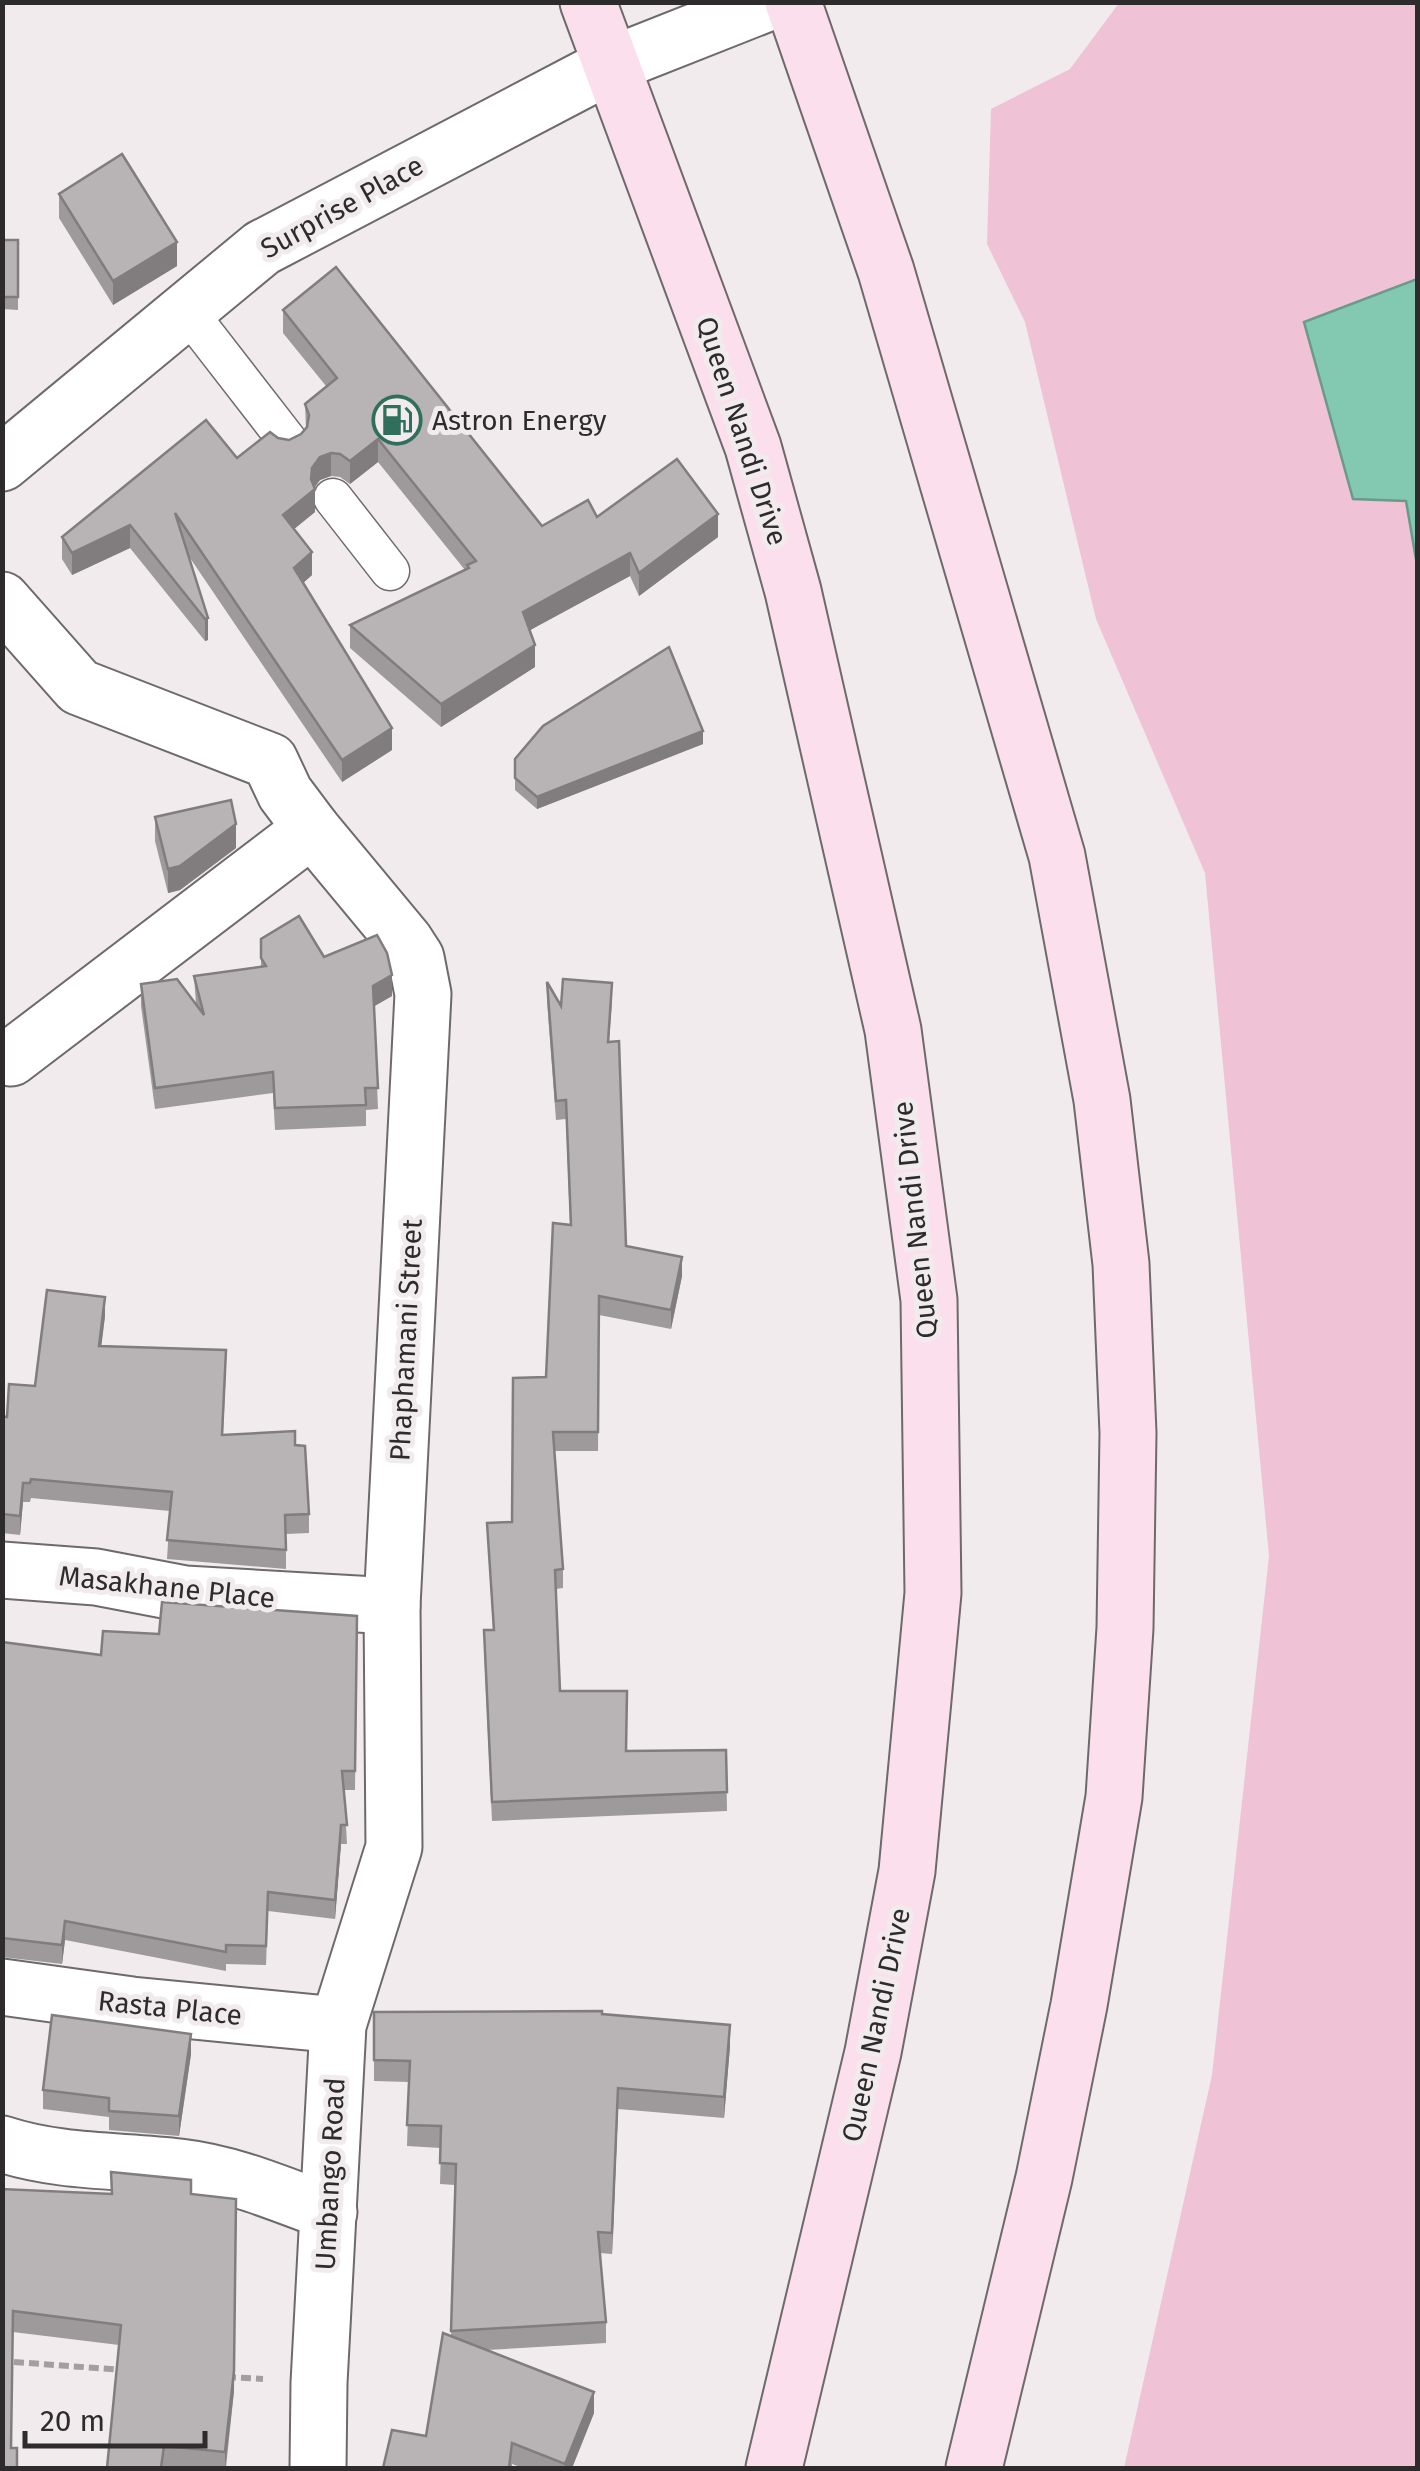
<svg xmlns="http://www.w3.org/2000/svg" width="1420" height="2471" font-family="'Fira Sans',sans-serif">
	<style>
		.green { fill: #f0c2d5 }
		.water { fill: #83c9b2; stroke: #699a8a; stroke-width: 2.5 }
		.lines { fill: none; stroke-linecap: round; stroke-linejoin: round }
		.lane-casing { stroke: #6e696b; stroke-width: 41 }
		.street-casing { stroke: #6e696b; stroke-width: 59 }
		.secondary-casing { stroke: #6e696b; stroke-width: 59 }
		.path { stroke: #a39fa0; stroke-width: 6; stroke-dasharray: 10 5; stroke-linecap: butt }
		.lane { stroke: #fff; stroke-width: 38 }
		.street { stroke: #fff; stroke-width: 55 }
		.secondary { stroke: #fcdfec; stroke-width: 55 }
		.wall { fill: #9e9a9c }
		.shaded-wall { fill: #817d7f }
		.building { fill: #b8b3b5; stroke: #817d7f; stroke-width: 2.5 }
		.labels { text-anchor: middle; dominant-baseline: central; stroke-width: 10; stroke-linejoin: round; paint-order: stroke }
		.street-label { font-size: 28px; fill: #2d2b2c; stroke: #f1ebed }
		.poi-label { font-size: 28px; fill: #2d2b2c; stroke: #f1ebed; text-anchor: start }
	</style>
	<rect width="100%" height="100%" fill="#f1ebed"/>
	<polygon class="green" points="1119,3 1417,3 1417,279 1304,323 1407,501 1417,565 1417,2468 1124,2468 1212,2075 1269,1556 1205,873 1096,619 1025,322 987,244 991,109 1070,69"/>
	<polygon class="water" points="1417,279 1417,565 1406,501 1353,499 1304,322"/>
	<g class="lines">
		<g class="lane-casing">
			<g id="lane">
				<polyline points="187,311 287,440"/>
				<polyline points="333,498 390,571"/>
			</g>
		</g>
		<g class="street-casing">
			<g id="street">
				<polyline points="2,463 262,248 613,64 770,2"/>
				<polyline points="2,600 79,687 270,761 285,793 312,829 405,941 416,958 423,994 392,1606 394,1847 338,2025 319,2383 318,2468"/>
				<polyline points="11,1058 312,829"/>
				<polyline points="2,1570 96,1577 185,1594 392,1606"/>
				<polyline points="2,1987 132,2005 338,2025"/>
				<path d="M2,2144C60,2163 120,2160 180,2167C232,2173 280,2194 329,2212"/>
			</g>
		</g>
		<g class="secondary-casing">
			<g id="secondary">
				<polyline points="588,2 753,447 793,591 893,1030 929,1300 933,1593 907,1871 873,2052 774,2468"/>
				<polyline points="793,2 886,271 1057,856 1102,1100 1121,1264 1128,1433 1125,1628 1114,1797 1079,2005 1044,2178 974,2468"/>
			</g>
		</g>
		<g class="path">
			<polyline points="14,2362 123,2370"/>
			<polyline points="226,2377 263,2379"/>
		</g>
		<use href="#lane" class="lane"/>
		<use href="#street" class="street"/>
		<use href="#secondary" class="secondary"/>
	</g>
	<g class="wall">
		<polygon points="59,194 177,266 113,305 59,218"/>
		<polygon points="2,240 18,240 18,310 2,309"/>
		<polygon points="283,310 542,526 597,517 718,537 639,596 630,576 530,630 535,667 441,727 350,648 350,625 465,570 378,462 350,484 340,477 331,476 320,480 314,487 315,512 294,529 312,575 303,583 392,750 342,782 188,555 208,618 208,640 205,641 130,548 72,575 62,559 62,537 237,458 278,438 289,440 301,434 306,429 305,404 326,386 283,333"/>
		<polygon points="703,744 537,809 515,790 515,759"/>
		<polygon points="155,817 236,848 180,890 168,893 155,841"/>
		<polygon points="261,939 324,957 392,996 374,1006 378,1109 366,1110 366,1126 275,1130 273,1093 155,1109 141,1006 141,984 196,1004 194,976 261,966"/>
		<polygon points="547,982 561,1006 612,1002 609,1042 626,1246 682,1276 671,1329 599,1315 598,1451 554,1451 563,1569 563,1588 556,1589 560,1691 626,1751 726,1750 727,1811 492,1821 484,1649 484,1630 493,1630 487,1523 512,1522 546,1377 570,1225 566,1119 556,1120 547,1001"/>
		<polygon points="105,1316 101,1346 226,1369 223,1434 295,1445 309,1514 309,1533 286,1534 286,1569 167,1559 170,1511 31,1498 30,1502 23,1502 20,1535 2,1533 2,1416 7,1417 35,1386"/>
		<polygon points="357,1616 355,1790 344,1790 347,1844 341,1844 335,1919 268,1911 266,1965 226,1964 226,1971 65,1940 62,1964 2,1957 2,1642 101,1655 159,1634"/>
		<polygon points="374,2012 602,2014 730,2046 724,2118 618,2109 612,2254 600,2253 606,2322 606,2343 487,2350 594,2413 572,2468 523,2468 512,2464 512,2468 383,2468 426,2436 451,2336 455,2185 440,2184 441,2148 407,2146 409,2082 374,2081"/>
		<polygon points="191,2054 179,2136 109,2130 109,2117 43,2109 43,2090"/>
		<polygon points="2,2189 111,2194 191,2194 234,2391 226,2468 185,2468 164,2466 163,2468 107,2468 119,2345 13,2332"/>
	</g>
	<g class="shaded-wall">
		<polygon points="177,242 177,266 113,305 113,281"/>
		<polygon points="378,439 378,462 350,484 350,461"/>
		<polygon points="331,453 331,476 320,480 312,491 315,489 315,512 283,538 283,515 320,457"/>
		<polygon points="718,514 718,537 639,596 639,573"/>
		<polygon points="130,525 130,548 72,575 72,553"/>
		<polygon points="312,552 312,575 294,591 294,568"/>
		<polygon points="630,553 630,576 523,634 523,612"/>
		<polygon points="208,618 208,640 205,641 205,619"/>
		<polygon points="535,645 535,667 441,727 441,704"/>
		<polygon points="392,728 392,750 342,782 342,760"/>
		<polygon points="703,731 703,744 537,809 537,797"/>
		<polygon points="236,824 236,848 180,890 168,893 168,869"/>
		<polygon points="392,975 392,996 373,1007 373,986"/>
		<polygon points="682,1257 682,1276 671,1329 671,1310"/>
		<polygon points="105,1297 105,1316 99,1365 99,1346"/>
		<polygon points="23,1483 23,1502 20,1535 20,1516"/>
		<polygon points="341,1825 341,1844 335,1919 335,1900"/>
		<polygon points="65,1921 65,1940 62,1964 62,1945"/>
		<polygon points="730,2025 730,2046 724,2118 724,2097"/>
		<polygon points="191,2034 191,2054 179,2136 179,2116"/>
		<polygon points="618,2088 618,2109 612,2254 612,2233"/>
		<polygon points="236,2199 234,2391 225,2468 225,2452"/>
		<polygon points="594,2392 594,2413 572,2468 565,2468 565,2464"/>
	</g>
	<g class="building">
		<polygon points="122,154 177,242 113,281 59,194"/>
		<rect x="2" y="240" width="16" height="57"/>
		<polygon points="336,267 542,526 588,500 597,517 677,459 718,514 639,573 630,553 523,612 535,645 441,704 350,625 469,568 467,565 476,561 378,439 350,461 340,454 331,453 320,457 312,468 311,479 315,489 283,515 312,552 294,568 392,728 342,760 175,513 208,618 205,619 130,525 72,553 62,537 206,420 237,458 270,432 278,438 289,440 301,434 307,427 309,415 305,404 337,378 283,310"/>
		<polygon points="669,647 703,731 537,797 515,778 515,759 543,726"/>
		<polygon points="231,800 236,824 180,866 168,869 155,817"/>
		<polygon points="299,916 324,957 377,935 387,953 392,975 373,986 378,1088 365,1088 366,1105 275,1108 273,1072 155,1088 141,984 177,979 204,1015 194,976 266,966 261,958 261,939"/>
		<polygon points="563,979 612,983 608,1042 619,1041 626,1246 682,1257 671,1310 599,1296 598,1432 553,1432 563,1569 555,1570 560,1691 627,1691 626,1751 726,1750 727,1792 492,1802 484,1630 494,1630 487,1523 512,1522 513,1378 546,1377 553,1223 571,1225 566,1100 556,1101 547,982 561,1006"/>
		<polygon points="47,1290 105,1297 99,1346 226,1350 222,1435 295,1431 295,1445 305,1446 309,1514 285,1515 286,1550 167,1540 172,1492 31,1479 30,1483 23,1483 20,1516 2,1514 2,1416 7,1417 9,1384 35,1386"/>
		<polygon points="162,1602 357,1616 355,1771 342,1771 347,1825 341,1825 335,1900 268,1892 266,1946 226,1945 226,1952 65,1921 62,1945 2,1938 2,1642 101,1655 103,1631 159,1634"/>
		<polygon points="602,2011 602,2014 730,2025 724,2097 618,2088 612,2233 598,2232 606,2322 451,2331 456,2164 440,2163 441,2126 407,2125 410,2061 374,2060 374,2012"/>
		<polygon points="52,2015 191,2034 179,2116 109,2111 109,2098 43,2090"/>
		<polygon points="111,2172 191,2180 191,2194 236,2199 234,2371 225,2452 164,2446 161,2468 107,2468 121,2325 13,2311 11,2448 17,2448 17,2468 2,2468 2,2189 112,2194"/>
		<polygon points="443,2333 594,2392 565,2464 512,2443 509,2468 383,2468 392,2430 426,2436"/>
	</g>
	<defs>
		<g id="fuel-ring" transform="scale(2.5)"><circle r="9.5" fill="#f1ebed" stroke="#306f5c" stroke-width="1.5"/><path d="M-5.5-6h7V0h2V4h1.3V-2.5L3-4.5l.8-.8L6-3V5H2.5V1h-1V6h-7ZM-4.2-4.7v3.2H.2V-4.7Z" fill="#306f5c"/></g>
	</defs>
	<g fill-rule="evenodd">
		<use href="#fuel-ring" x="397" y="420"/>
	</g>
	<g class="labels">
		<g class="street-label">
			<text transform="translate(342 207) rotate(-29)">Surprise Place</text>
			<text transform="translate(742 431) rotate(72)">Queen Nandi Drive</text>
			<text transform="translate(915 1220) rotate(-96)">Queen Nandi Drive</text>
			<text transform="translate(406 1340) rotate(-87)">Phaphamani Street</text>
			<text transform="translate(167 1587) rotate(6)">Masakhane Place</text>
			<text transform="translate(170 2008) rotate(6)">Rasta Place</text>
			<text transform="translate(876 2025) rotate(-78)">Queen Nandi Drive</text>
			<text transform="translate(330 2174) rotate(-87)">Umbango Road</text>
		</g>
		<g class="poi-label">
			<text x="432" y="420">Astron Energy</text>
		</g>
	</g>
	<rect width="1420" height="2471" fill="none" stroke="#2d2b2c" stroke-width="10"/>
	<path d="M25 2431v15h180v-15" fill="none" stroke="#2d2b2c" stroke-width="5"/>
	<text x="40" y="2431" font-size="30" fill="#2d2b2c" stroke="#f1ebed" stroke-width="8" paint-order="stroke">20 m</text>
</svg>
